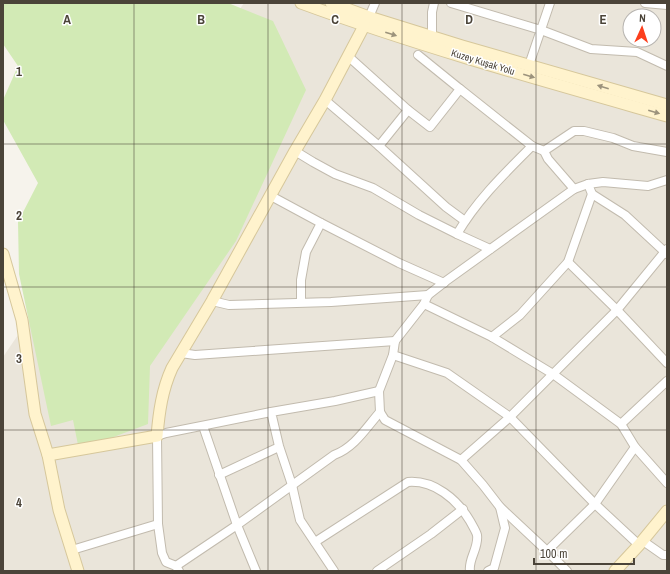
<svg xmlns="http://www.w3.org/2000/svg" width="670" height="574" font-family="'Archivo Narrow',sans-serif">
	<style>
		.residential { fill: #eae5da; fill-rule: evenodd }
		.green { fill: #d2eab5 }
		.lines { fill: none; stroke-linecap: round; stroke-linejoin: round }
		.street-casing { stroke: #c2bbae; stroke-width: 10 }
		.secondary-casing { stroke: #d6c79b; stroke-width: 13 }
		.street { stroke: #fff; stroke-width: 8 }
		.secondary { stroke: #fff3cd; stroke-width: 11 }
		.oneway { fill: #9c937c }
		.grid { fill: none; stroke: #4b4439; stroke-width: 1; stroke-opacity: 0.55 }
		.labels { text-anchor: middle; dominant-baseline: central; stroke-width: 3; stroke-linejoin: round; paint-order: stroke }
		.street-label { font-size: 10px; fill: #4b4439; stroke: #fff }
		.grid-label { font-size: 13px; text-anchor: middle; font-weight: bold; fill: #4b4439; stroke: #fff; stroke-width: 3; stroke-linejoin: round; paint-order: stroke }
	</style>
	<rect width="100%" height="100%" fill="#f6f3ec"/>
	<path class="residential" d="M244,3H667V571H3V357ZM630,16H654V40H630Z"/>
	<polygon class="green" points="3,3 228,3 273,21 306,90 236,241 150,366 148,424 79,450 73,420 51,426 19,274 18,222 38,183 3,120 3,100 18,66 3,44"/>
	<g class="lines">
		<g class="street-casing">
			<g id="street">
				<polyline points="451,3 541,30 591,49 637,52 667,66"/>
				<polyline points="645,3 667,5"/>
				<polyline points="369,17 375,3"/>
				<polyline points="432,36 432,12 434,3"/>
				<polyline points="349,57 408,110 430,127 460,89 418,55"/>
				<polyline points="529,65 550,3"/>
				<polyline points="325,100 379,146 446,207 465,221"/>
				<polyline points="379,146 408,110"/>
				<polyline points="532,146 544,151 548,159 574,189"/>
				<path d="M295,151L313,162L335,174L373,188L419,215L457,234C477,200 504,174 532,146L460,89"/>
				<polyline points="544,151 574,131 584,131 613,138 633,146 667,152"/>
				<polyline points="592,194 625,215 667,254"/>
				<polyline points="271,196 321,223 399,263 444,283"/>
				<polyline points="457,234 490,249"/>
				<polyline points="568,262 617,310 667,363"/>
				<polyline points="212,301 229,305 331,302 428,295"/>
				<polyline points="301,302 301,280 306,252 321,223"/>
				<polyline points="424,304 492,337 553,374 621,424 635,447 667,483"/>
				<polyline points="492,337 520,315 568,262 592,194 588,184"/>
				<polyline points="181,353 195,355 395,341"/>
				<polyline points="393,355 447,373 510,417 595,504 639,545"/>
				<polyline points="621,424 667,381"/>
				<polyline points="203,426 237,525 256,571"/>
				<polyline points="461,460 510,417 617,310 667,249"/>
				<polyline points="219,475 279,447"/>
				<polyline points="500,507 547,551"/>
				<polyline points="643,541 663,555 667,555"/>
				<path d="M315,542L408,482C434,480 457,499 470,521C472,525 476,531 477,535C479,548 468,559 470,571"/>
				<polyline points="72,550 158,524"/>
				<path d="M176,566L237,525L334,455C354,448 366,428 380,412"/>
				<polyline points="179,571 176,566 166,562 162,553 158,524 157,436 166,433 271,412"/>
				<polyline points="334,571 300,520 292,485 279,446 271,412 335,401 379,391"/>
				<polyline points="377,571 431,534 463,509"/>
				<polyline points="488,571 494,568 505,528 500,507 483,485 461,460 385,420 380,412 379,391 393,355 395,341 424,304 428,295 446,281 574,189 588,184 603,182 648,186 667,180"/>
				<polyline points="567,571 547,551 595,504 635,447"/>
			</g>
		</g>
		<g class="secondary-casing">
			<g id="secondary">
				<path d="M301,3C421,47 544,81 667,116"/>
				<polyline points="331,3 369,17 462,46 667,105"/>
				<polyline points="3,254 22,320 35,414 48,455 59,510 78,571"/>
				<path d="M48,455L157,436C159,412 162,390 172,368L212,301L295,151L325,100L364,26"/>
				<polyline points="615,571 639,545 667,511"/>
			</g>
		</g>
		<use href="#street" class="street"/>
		<use href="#secondary" class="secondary"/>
	</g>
	<defs><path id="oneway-solid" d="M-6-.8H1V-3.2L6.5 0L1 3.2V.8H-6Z"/></defs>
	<g class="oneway">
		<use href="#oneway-solid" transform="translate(391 34) rotate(17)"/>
		<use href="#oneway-solid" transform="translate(529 76) rotate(16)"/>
		<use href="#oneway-solid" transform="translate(603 87) rotate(-163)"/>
		<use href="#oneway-solid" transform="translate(654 112) rotate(16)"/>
	</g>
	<path class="grid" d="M134,3V571M268,3V571M402,3V571M536,3V571M3,144H667M3,287H667M3,430H667"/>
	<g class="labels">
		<g class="street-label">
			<text transform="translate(483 62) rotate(17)">Kuzey Kuşak Yolu</text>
		</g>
	</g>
	<g class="grid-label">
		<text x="67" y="24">A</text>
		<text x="201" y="24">B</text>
		<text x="335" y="24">C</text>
		<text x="469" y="24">D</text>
		<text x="603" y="24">E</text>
		<text x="19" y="76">1</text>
		<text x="19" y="220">2</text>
		<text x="19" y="363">3</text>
		<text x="19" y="507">4</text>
	</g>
	<rect width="670" height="574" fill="none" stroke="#4b4439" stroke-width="8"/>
	<g transform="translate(642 28) rotate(3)"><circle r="19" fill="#ffffff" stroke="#b7b4b0"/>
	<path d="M0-3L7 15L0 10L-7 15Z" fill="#fc3f1d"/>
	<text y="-6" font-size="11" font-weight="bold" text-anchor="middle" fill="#4b4439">N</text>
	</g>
	<path d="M534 558v6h100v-6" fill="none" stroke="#4b4439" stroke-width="2"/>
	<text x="540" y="558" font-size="12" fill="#4b4439" stroke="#ffffff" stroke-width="3" paint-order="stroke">100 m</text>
</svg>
